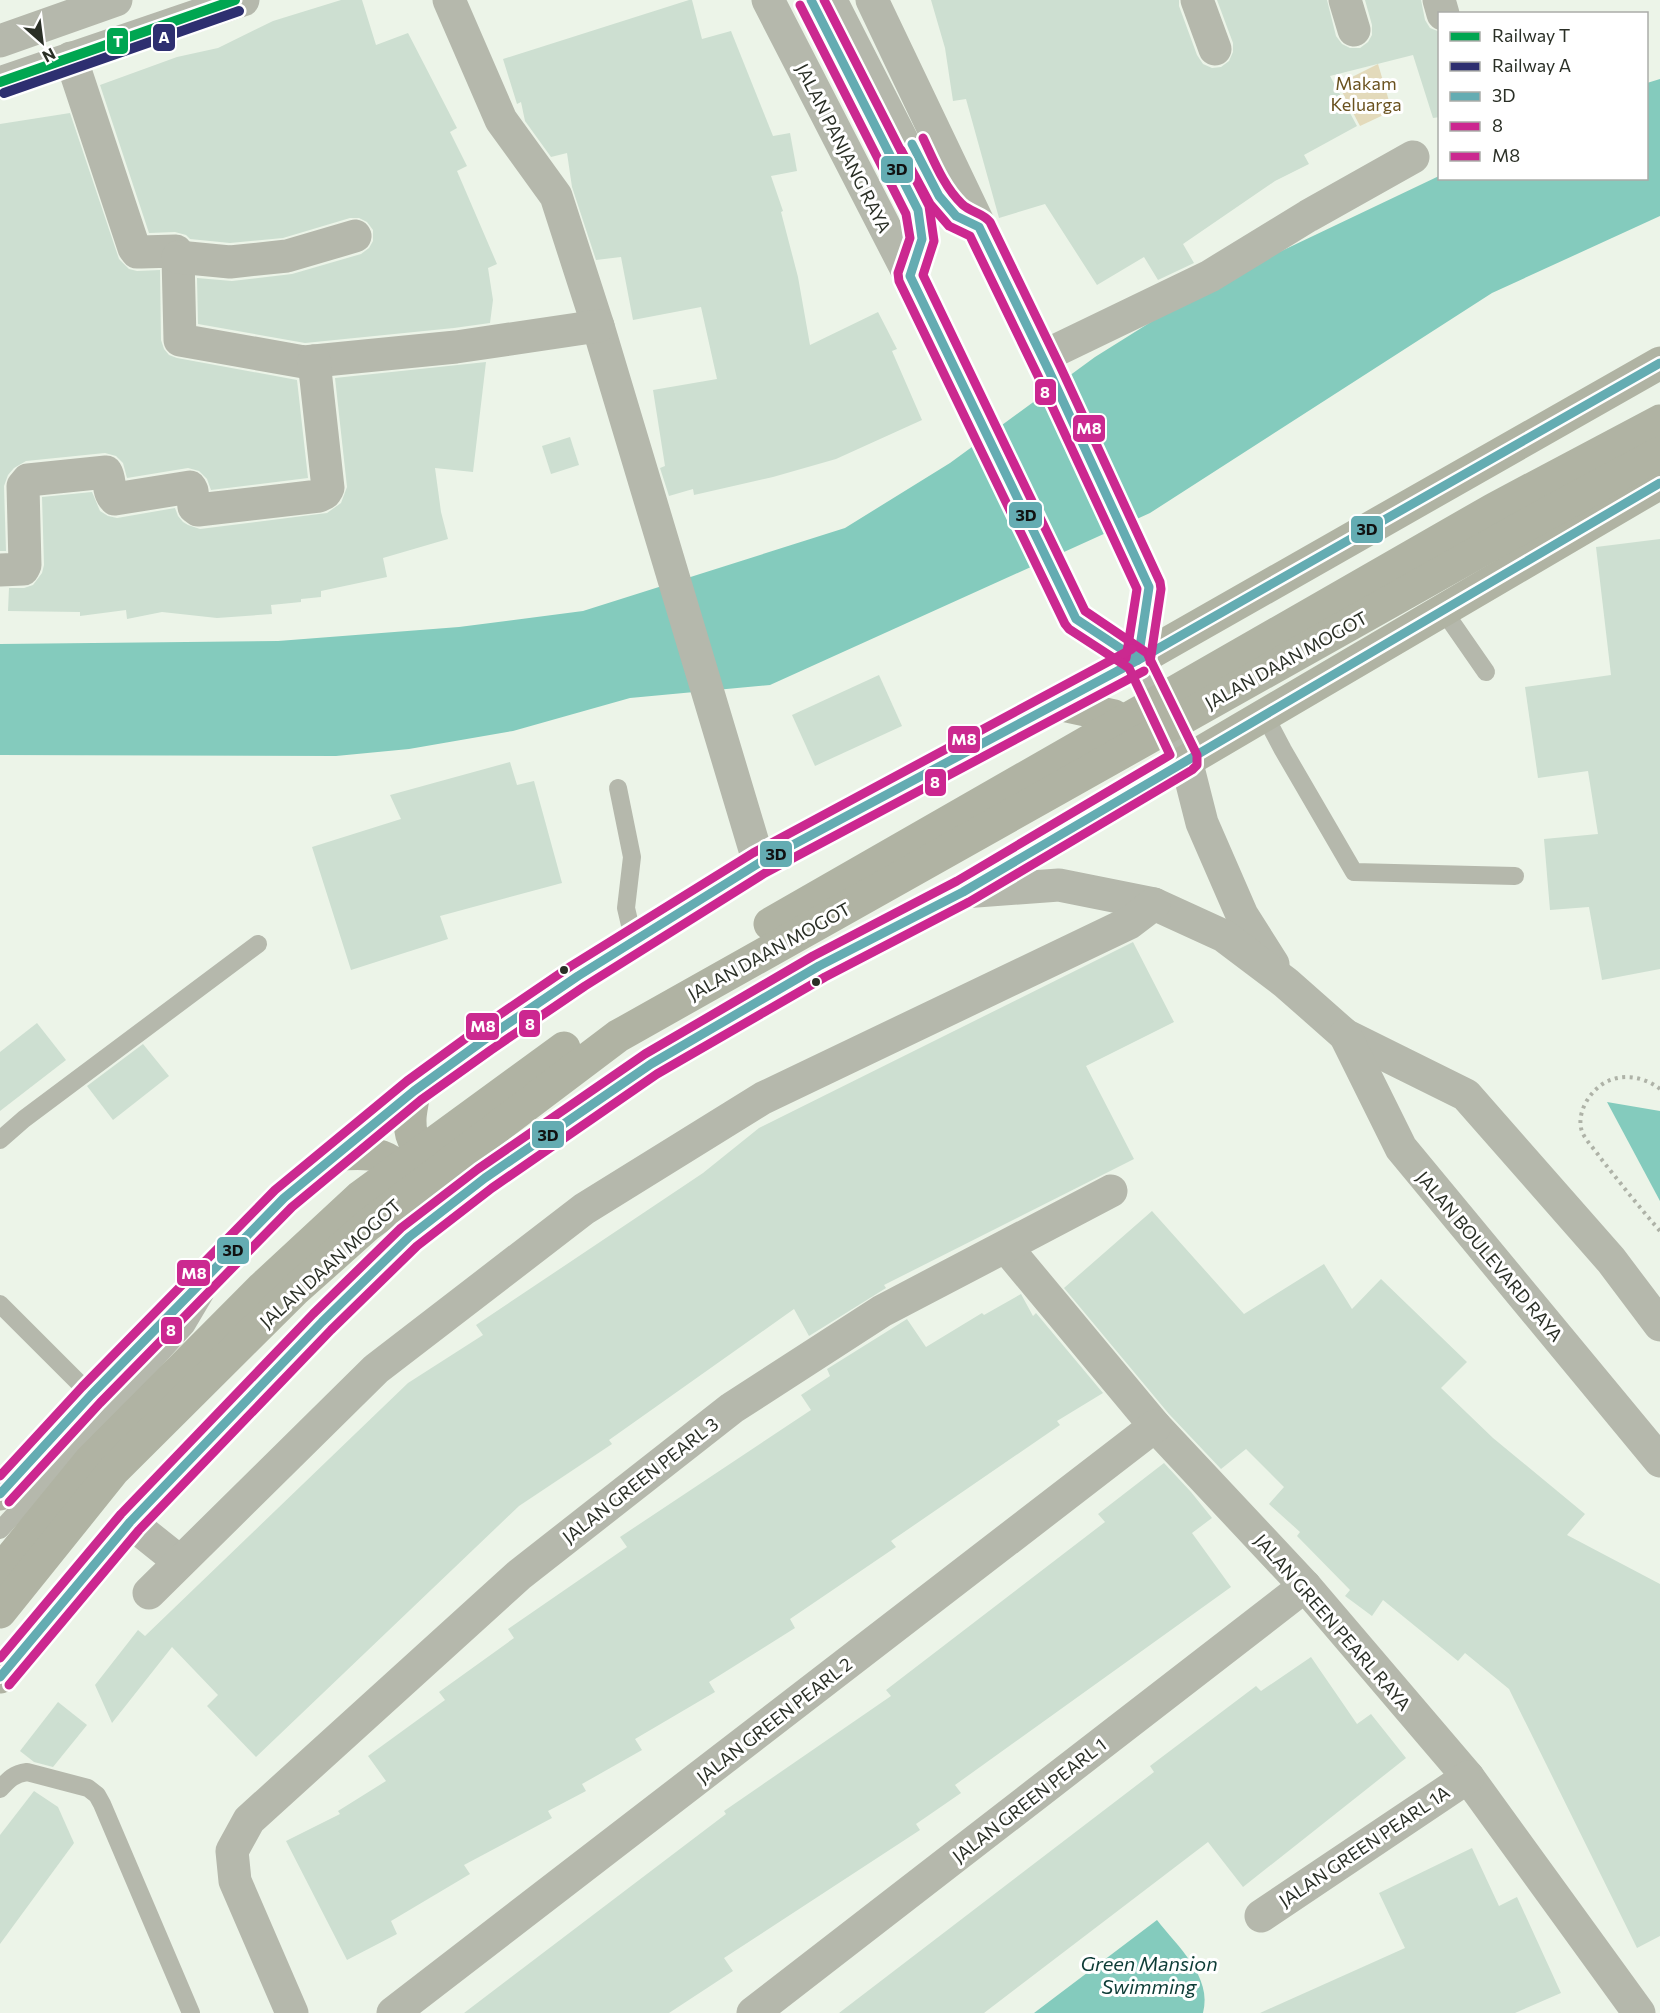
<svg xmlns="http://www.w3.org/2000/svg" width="1660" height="2013" font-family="Commissioner,sans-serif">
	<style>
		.green { fill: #e3dabb }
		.water { fill: #84cbbd }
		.building { fill: #cddfd1 }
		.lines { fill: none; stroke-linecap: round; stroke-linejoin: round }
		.path { stroke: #aeb2a7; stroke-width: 4; stroke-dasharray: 3 4.5; stroke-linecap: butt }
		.lane { stroke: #b5b8ac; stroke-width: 18 }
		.street { stroke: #b5b8ac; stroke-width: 33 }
		.primary { stroke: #b5b8ac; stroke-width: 33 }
		.highway { stroke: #b0b3a3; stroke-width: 33 }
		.highway-bridge { stroke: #b0b3a3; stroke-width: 33 }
		.bus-1-casing { stroke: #fff; stroke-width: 14 }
		.bus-2-casing { stroke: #fff; stroke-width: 14 }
		.bus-3-casing { stroke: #fff; stroke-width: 14 }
		.bus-1 { stroke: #64acb2; stroke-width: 9 }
		.bus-2 { stroke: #cc2790; stroke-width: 9 }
		.bus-3 { stroke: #cb2990; stroke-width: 9 }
		.rail-1-casing { stroke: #fff; stroke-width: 15 }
		.rail-2-casing { stroke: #fff; stroke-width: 15 }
		.rail-1 { stroke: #00a651; stroke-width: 10 }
		.rail-2 { stroke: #2e2f70; stroke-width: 10 }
		.bus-dot { fill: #2a2f26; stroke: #fff; stroke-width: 2 }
		.labels { text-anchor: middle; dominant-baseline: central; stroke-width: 6; stroke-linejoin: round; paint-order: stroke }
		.park-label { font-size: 18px; fill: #6a521f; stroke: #fff }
		.street-label { font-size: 18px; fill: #2a2f26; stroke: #fff }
		.water-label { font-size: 20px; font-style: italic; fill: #0d3c36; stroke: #fff }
		.line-badge { stroke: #fff; stroke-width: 2 }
		.badge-label { font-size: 16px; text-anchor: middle; font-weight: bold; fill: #fff }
		.pale-badge-label { font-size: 16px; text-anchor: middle; font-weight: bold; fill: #111 }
	</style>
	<rect width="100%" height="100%" fill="#ecf4e8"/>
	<polygon class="green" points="1378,64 1392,111 1360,126 1338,84"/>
	<g class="water">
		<polygon points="1660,79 1660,216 1492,293 1150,513 770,685 630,698 513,731 409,749 336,756 0,755 0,644 278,641 459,627 583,611 845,528 950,463 1095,357 1210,285 1439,176 1440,178 1646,178 1647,83"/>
		<polygon points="1607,1102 1660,1111 1660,1201"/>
		<path d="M1157,1920C1177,1946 1213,1977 1203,2013H1034Z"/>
	</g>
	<g class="building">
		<polygon points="341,0 362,0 376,45 408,33 457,128 450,132 467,166 457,171 497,264 488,268 493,300 490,323 454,328 305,343 198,324 197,278 232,281 292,274 361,254 369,248 373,241 373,230 367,222 359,218 350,218 283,238 230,243 190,239 186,235 175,232 149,233 100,85 177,57 218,48 273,21"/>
		<polygon points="689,0 692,0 702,39 731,31 773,136 790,133 797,171 771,176 783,211 781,212 798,277 810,345 878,312 897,349 892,351 922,420 836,459 773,477 694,495 693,489 669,496 660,468 665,466 653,390 717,379 701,307 633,320 621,257 596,260 572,187 567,153 551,157 525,121 521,102 517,104 503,59"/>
		<polygon points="931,0 1179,0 1179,6 1197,55 1203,64 1212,68 1221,67 1229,61 1233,52 1233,43 1217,0 1327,0 1336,36 1342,44 1350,48 1360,48 1368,42 1372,35 1372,25 1365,0 1421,0 1425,20 1430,28 1440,32 1440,117 1433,118 1413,55 1330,76 1357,126 1304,155 1309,164 1275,181 1183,244 1194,263 1158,280 1144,257 1097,285 1045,204 999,218 966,99 953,101 945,48"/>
		<polygon points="70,113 119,259 129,269 137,271 160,270 161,340 164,349 169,355 177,358 297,380 308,478 211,490 207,479 199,471 188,468 127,478 123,463 116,456 105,453 26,461 14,468 8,475 4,486 6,551 0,551 0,124"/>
		<polygon points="486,362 473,472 435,468 441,512 448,539 383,558 387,577 321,591 321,597 301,599 301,602 271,605 272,614 217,618 162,612 127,619 126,610 80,616 80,612 8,611 9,588 24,588 33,585 42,573 44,565 42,497 92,492 100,511 108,516 117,518 175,508 178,516 183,522 188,525 200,529 327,513 341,503 347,487 335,378"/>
		<polygon points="570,437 579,465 551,474 542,446"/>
		<polygon points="1660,539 1660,969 1602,980 1589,907 1550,910 1544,839 1598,834 1588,771 1538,778 1525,687 1611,675 1596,547"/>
		<polygon points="879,675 902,726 815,766 792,715"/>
		<polygon points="510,762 517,785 534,781 562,883 440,916 448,939 351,970 312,847 401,819 390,795"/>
		<polygon points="1133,942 1174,1022 1086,1066 1134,1159 884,1285 886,1288 809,1336 794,1309 609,1440 612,1444 519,1506 256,1757 207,1706 218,1695 172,1647 112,1723 95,1685 138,1630 145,1636 408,1383 483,1335 476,1325 703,1173 759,1128"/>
		<polygon points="37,1023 66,1060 0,1111 0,1052"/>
		<polygon points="143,1044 169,1076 113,1120 87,1086"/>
		<polygon points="1152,1211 1244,1314 1324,1264 1352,1309 1381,1279 1467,1362 1441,1388 1493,1438 1585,1514 1567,1535 1660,1584 1660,1936 1637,1948 1509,1689 1465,1653 1458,1661 1383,1600 1372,1616 1345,1596 1350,1590 1297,1536 1300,1532 1269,1504 1284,1487 1246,1449 1221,1469 1169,1414 1064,1288"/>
		<polygon points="1021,1294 1033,1316 1036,1313 1103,1393 1057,1421 1060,1425 891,1541 896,1547 790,1619 795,1628 709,1682 715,1692 635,1739 642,1750 582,1784 586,1791 548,1811 552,1818 464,1865 470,1874 391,1921 397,1934 347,1960 286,1841 340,1814 338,1811 386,1781 368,1756 445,1700 439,1692 514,1638 508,1629 627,1547 620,1537 811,1410 801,1395 830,1376 827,1369 907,1319 926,1347 982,1313 984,1315"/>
		<polygon points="1164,1463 1191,1492 1212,1518 1192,1533 1231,1587 955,1785 961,1793 916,1824 920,1830 724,1958 733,1971 669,2013 464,2013 726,1814 724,1811 891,1696 886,1690 1105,1522 1098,1514"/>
		<polygon points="1311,1657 1357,1724 1371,1714 1406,1758 1243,1887 1208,1842 984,2013 839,2013 1154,1772 1150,1766 1256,1686 1261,1691"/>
		<polygon points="58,1702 87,1725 53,1767 34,1762 20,1751"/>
		<polygon points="34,1791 58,1807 74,1843 0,1944 0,1835"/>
		<polygon points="1472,1848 1499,1906 1517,1897 1561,1993 1515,2013 1260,2013 1405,1948 1379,1893"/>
	</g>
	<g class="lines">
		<path class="path" d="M1660,1089C1646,1078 1626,1073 1608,1081C1590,1089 1574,1115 1583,1134C1588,1143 1596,1151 1602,1160C1621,1184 1640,1208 1660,1231"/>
		<g class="lane">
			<polyline points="811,0 918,210 922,239 910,276"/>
			<polyline points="839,0 939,196 956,216 978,227"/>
			<polyline points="1443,610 1486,672"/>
			<polyline points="1264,714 1283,750 1354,872 1515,876"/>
			<polyline points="618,788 632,857 626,908 634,942"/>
			<polyline points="0,1140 24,1119 258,944"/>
			<polyline points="0,1304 91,1395"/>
			<polyline points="0,1530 186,1326 205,1294"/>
			<path d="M0,1789C9,1779 14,1774 27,1772L88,1788L97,1795L102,1804L191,2013"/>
		</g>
		<g class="street">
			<polyline points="449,0 501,120 556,196 598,326 759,863"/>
			<polyline points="1197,0 1215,49"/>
			<polyline points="1345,0 1354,30"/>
			<polyline points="1439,0 1443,14"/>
			<polyline points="0,41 116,0"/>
			<polyline points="71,58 134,248 137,252 141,252 176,251 178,257 180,340 304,362 456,347 598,326"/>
			<polyline points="0,83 243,0"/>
			<polyline points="178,257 230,262 287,256 355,236"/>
			<polyline points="1042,357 1210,276 1308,216 1413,157"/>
			<path d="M0,570L23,569L25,565L23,486L28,480L106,472C111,480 107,491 115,499L190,487L192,491L194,507L198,510L319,496L325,493L328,488L314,361"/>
			<polyline points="1186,760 1202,823 1242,915 1273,964"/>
			<polyline points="963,892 1059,885 1154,904 1224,936 1286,983 1345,1035 1466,1095 1611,1260 1660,1325"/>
			<polyline points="1345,1035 1401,1148 1660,1461"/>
			<polyline points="1006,1247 1155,1426 1305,1586 1468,1777 1639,2013"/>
			<polyline points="130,1522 180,1562"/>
			<polyline points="149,1593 376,1369 584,1209 763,1098 1129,923 1154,904"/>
			<polyline points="1261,1916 1468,1777"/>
			<polyline points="292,2013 235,1881 232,1851 249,1820 519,1575 732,1408 882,1311 1111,1191"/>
			<polyline points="393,2013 1155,1426"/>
			<polyline points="753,2013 1305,1586"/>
		</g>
		<g class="primary">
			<polyline points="768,0 910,276 1076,619 1138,660 1186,760"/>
			<polyline points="872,0 1049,371 1149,587 1138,660"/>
		</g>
		<g class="highway">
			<polyline points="1058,704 1114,716 1144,733"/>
			<path d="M414,1091C413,1101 410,1111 410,1120C409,1140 424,1163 442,1171"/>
			<path d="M335,1155C371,1151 398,1152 411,1191"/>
			<polyline points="0,1494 91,1395 284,1198 414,1091 484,1040 578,976 759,863 1138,660 1660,363"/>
			<polyline points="0,1677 130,1522 322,1322 409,1237 485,1178 651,1064 819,966 963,892 1660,483"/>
		</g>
		<g class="highway-bridge">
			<polyline points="770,924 1494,509 1660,421"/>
			<polyline points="0,1571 90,1461 263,1287 360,1197 564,1048"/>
			<polyline points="0,1612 114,1470 294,1291 368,1225 618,1036 1537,519 1660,453"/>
		</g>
		<g class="bus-1-casing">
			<g id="bus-1">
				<polyline points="811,0 918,210 922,239 910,276 1076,619 1138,660"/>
				<polyline points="912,144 939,196 956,216 979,227 1049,371 1149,587 1138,660"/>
				<polyline points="0,1494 91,1395 284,1198 414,1091 484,1040 578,976 759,863 1138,660 1660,363"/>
				<polyline points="0,1677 130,1522 322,1322 409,1237 485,1178 651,1064 819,966 963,892 1660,483"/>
			</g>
		</g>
		<g class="bus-2-casing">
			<g id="bus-2">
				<polyline points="901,150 930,204 949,226 970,236 1038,376 1137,589 1126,658"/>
				<polyline points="9,1502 100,1403 292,1207 421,1100 491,1050 585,986 765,873 1144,671"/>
				<polyline points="9,1685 139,1530 331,1330 417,1246 492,1188 657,1074 825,977 969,902 1192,770 1197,765 1197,755 1147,653 1085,611 923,275 934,241 929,206 824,0"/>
			</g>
		</g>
		<g class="bus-3-casing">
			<g id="bus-3">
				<path d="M923,138C934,161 944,187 962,204C970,212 983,213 990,222L1060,366L1160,582L1161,589L1150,662"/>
				<polyline points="0,1476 82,1387 275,1190 407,1081 477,1030 571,966 753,853 1132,649"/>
				<polyline points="0,1658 121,1514 313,1314 401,1228 478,1169 645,1054 813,956 957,881 1170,755 1129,668 1069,629 1065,624 899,281 898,273 910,238 906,214 800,5"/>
			</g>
		</g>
		<use href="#bus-1" class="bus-1"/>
		<use href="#bus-2" class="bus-2"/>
		<use href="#bus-3" class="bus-3"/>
		<g class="rail-1-casing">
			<polyline id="rail-1" points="0,82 235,0"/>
		</g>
		<g class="rail-2-casing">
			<polyline id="rail-2" points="4,93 239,11"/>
		</g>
		<use href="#rail-1" class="rail-1"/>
		<use href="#rail-2" class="rail-2"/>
	</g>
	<g class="bus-dot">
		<circle cx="564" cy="970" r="5"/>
		<circle cx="816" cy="982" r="5"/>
	</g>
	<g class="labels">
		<g class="park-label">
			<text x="1366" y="83">Makam<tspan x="1366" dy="21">Keluarga</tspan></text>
		</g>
		<g class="street-label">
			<text transform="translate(844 148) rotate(63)">JALAN PANJANG RAYA</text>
			<text transform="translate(1286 660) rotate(-29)">JALAN DAAN MOGOT</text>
			<text transform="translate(769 951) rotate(-29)">JALAN DAAN MOGOT</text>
			<text transform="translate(1490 1256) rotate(50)">JALAN BOULEVARD RAYA</text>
			<text transform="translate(330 1263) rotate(-42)">JALAN DAAN MOGOT</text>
			<text transform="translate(640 1480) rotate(-38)">JALAN GREEN PEARL 3</text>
			<text transform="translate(1333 1622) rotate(49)">JALAN GREEN PEARL RAYA</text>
			<text transform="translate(774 1720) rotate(-38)">JALAN GREEN PEARL 2</text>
			<text transform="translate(1029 1800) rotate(-38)">JALAN GREEN PEARL 1</text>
			<text transform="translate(1364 1846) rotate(-34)">JALAN GREEN PEARL 1A</text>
		</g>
		<g class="water-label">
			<text x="1149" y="1963">Green Mansion<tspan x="1149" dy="23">Swimming</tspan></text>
		</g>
	</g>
	<g class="line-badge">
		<rect x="152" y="23" width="24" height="29" rx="6" fill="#2e2f70"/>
		<rect x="106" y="27" width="23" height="28" rx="6" fill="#00a651"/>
		<rect x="880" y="155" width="34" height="29" rx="6" fill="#64acb2"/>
		<rect x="1034" y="378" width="23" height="28" rx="6" fill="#cc2790"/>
		<rect x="1072" y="414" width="34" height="29" rx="6" fill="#cb2990"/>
		<rect x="1008" y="501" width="35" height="28" rx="6" fill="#64acb2"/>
		<rect x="1350" y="515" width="34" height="29" rx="6" fill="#64acb2"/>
		<rect x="947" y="725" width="34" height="29" rx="6" fill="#cb2990"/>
		<rect x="924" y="768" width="23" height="29" rx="6" fill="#cc2790"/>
		<rect x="759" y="840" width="34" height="28" rx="6" fill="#64acb2"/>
		<rect x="518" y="1009" width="23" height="29" rx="6" fill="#cc2790"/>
		<rect x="465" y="1012" width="35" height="29" rx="6" fill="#cb2990"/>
		<rect x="531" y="1120" width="34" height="29" rx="6" fill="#64acb2"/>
		<rect x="216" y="1236" width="34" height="29" rx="6" fill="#64acb2"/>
		<rect x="176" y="1259" width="35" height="28" rx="6" fill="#cb2990"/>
		<rect x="160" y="1316" width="23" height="29" rx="6" fill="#cc2790"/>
	</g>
	<g class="badge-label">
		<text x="164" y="43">A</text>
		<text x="118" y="47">T</text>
		<text x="1045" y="398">8</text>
		<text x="1089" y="434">M8</text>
		<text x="964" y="745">M8</text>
		<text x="935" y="788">8</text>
		<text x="530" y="1030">8</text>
		<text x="483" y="1032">M8</text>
		<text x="194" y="1279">M8</text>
		<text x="171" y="1336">8</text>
	</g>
	<g class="pale-badge-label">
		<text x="897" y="175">3D</text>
		<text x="1026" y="521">3D</text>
		<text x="1367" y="535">3D</text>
		<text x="776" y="860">3D</text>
		<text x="548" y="1141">3D</text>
		<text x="233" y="1256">3D</text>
	</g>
	<rect x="1438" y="12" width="210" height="168" fill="#ffffff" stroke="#aaaca8" stroke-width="1.5"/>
	<rect x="1450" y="32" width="30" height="9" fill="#00a651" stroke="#aaaca8" stroke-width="1.5"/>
	<text x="1492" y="42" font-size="18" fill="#2a2f26">Railway T</text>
	<rect x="1450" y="62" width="30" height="9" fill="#2e2f70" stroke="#aaaca8" stroke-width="1.5"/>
	<text x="1492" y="72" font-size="18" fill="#2a2f26">Railway A</text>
	<rect x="1450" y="92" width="30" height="9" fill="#64acb2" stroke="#aaaca8" stroke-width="1.5"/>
	<text x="1492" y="102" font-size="18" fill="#2a2f26">3D</text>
	<rect x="1450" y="122" width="30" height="9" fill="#cc2790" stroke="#aaaca8" stroke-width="1.5"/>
	<text x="1492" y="132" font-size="18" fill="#2a2f26">8</text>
	<rect x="1450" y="152" width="30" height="9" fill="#cb2990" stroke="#aaaca8" stroke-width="1.5"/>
	<text x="1492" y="162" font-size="18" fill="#2a2f26">M8</text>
	<g transform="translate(42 42) rotate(152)" stroke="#ffffff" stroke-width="4.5" paint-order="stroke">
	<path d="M0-4.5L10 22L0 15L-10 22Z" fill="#2a2f26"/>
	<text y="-9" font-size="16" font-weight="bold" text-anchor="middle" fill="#2a2f26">N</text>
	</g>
</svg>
